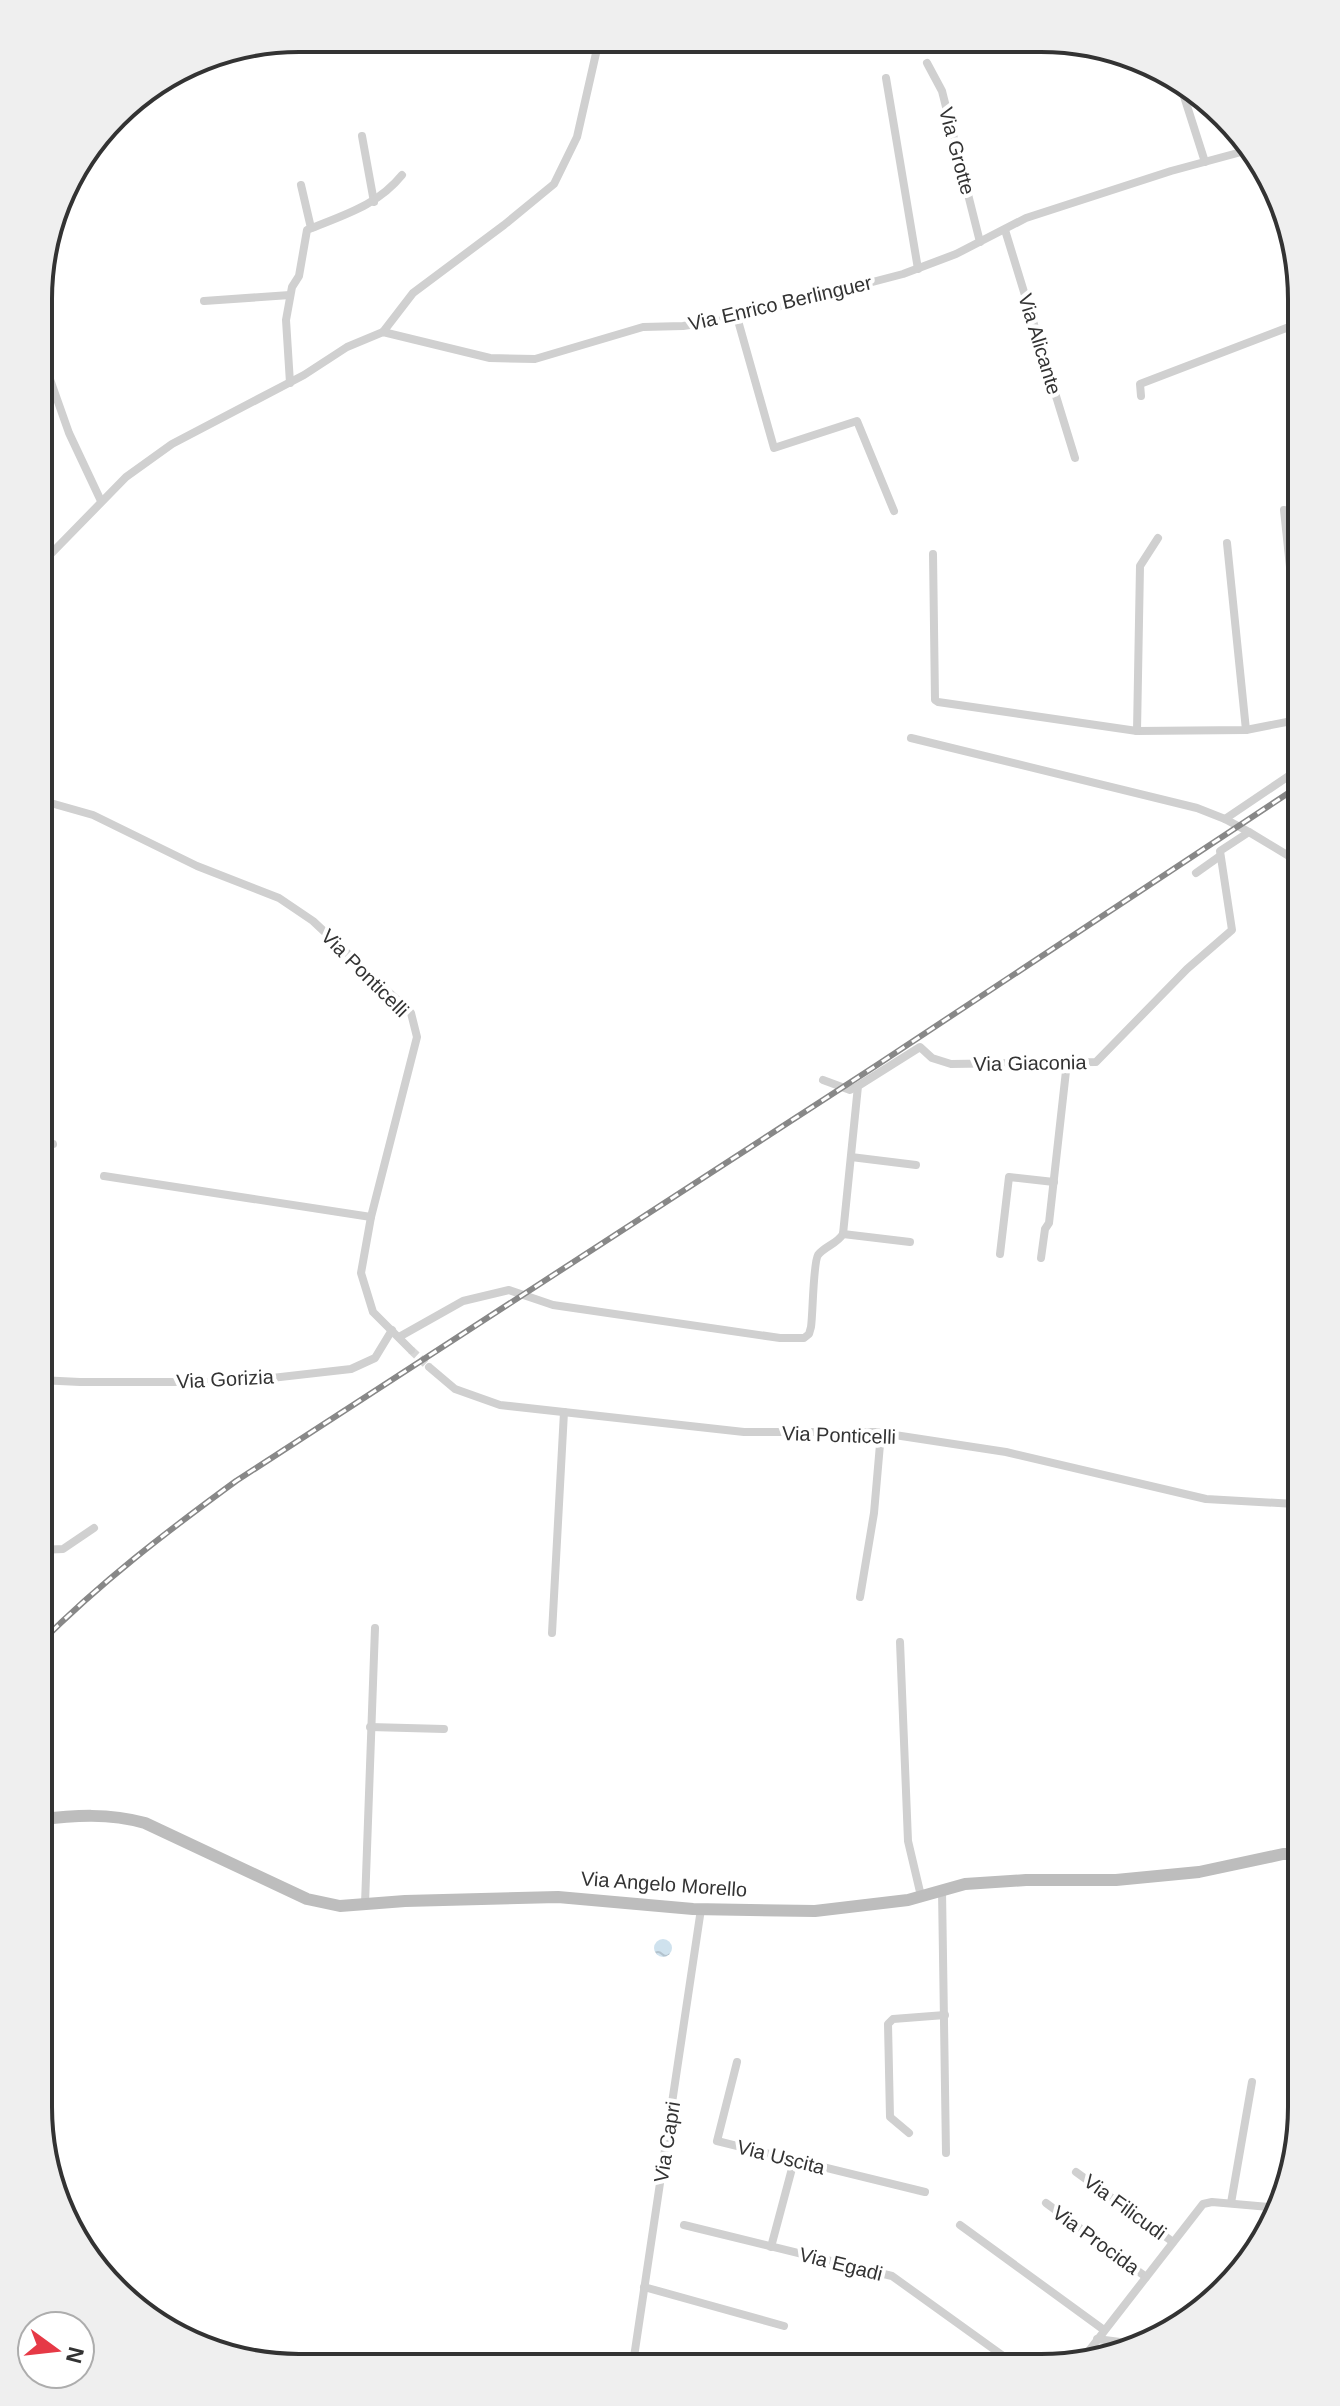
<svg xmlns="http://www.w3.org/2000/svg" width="1340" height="2406" font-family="Helvetica,sans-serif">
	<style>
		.water { fill: url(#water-ripples) }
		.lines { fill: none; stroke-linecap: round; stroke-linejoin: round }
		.street-tunnel { stroke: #d6d6d6; stroke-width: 8; stroke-dasharray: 8 4; stroke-linecap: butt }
		.street { stroke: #d0d0d0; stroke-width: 8 }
		.secondary { stroke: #bdbdbd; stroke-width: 12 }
		.rail-casing { stroke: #888; stroke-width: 6 }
		.rail { stroke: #fff; stroke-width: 3; stroke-dasharray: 9; stroke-linecap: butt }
		.labels { text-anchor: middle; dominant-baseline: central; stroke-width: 8; stroke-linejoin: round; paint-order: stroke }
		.street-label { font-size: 20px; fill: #333; stroke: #fff }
		.rim { fill: none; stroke: #333; stroke-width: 4 }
	</style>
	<defs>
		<pattern id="water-ripples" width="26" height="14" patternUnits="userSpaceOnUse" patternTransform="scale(2)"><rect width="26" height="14" fill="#cfe2ee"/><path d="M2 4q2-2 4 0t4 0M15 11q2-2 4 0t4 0" fill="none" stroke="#b2c2cd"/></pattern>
	</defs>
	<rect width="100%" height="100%" fill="#fff"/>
	<circle class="water" cx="663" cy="1948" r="9"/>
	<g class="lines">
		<polyline class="street-tunnel" points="411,1350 429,1367"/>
		<g class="street">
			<polyline points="927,63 942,91 980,242"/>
			<polyline points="886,78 918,269"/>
			<polyline points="1181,87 1205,162"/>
			<polyline points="362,136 374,202"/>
			<polyline points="301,185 311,228"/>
			<polyline points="1005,230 1075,458"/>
			<polyline points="204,301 290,295"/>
			<polyline points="737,317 774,448 857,421 894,511"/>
			<polyline points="383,332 413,293 504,225 554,184 577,137 599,40"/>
			<polyline points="40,351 69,433 101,501"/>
			<path d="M290,383L286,320L292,287L299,276L307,230C343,215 377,206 402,175"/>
			<polyline points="1141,396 1140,384 1302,322"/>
			<polyline points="1284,510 1302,681"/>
			<polyline points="1227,543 1246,730"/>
			<polyline points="933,554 935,700 938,702 1137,731 1246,730 1302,719"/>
			<polyline points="40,565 126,477 172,444 304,375 347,347 383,332 490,358 535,359 643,327 683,326 731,319 903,274 956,254 1026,218 1171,171 1245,151"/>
			<polyline points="1137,731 1140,566 1158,538"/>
			<polyline points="911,738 1197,808 1225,819 1249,832"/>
			<polyline points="40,800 93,815 197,866 279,898 313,921 411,1013 417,1037 371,1217 361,1273 373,1312 411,1350"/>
			<polyline points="1225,819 1302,767"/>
			<polyline points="1196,873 1220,856"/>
			<polyline points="823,1080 850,1090 858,1086"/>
			<polyline points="39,1147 53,1144"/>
			<polyline points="851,1157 916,1165"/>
			<polyline points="104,1176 371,1217"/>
			<polyline points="843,1234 858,1086 920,1047 932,1058 951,1064 1096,1062 1187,969 1232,930 1220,851 1249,832 1302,864"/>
			<polyline points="843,1234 910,1242"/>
			<polyline points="1000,1254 1009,1177 1054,1182"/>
			<polyline points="1041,1258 1045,1229 1049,1223 1067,1062"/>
			<path d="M399,1337L463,1301L509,1290L553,1305L780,1338H804L809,1334L811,1327C813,1314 813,1263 818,1255C825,1246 837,1244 843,1234"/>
			<polyline points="429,1367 455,1389 500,1405 744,1432 875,1432 1006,1452 1206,1499 1295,1504 1302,1507"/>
			<polyline points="39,1380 80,1382 236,1382 351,1369 375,1358 392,1330"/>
			<polyline points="39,1550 63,1549 94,1528"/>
			<polyline points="860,1597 874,1513 881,1433"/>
			<polyline points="552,1633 564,1412"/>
			<polyline points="900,1642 908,1841 921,1896"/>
			<polyline points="370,1727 444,1729"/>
			<polyline points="942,1890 946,2153"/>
			<polyline points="365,1904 375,1628"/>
			<polyline points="737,2062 717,2141 925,2192"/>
			<polyline points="909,2133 890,2117 888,2024 893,2019 945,2015"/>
			<polyline points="1076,2172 1173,2242"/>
			<polyline points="1046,2203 1146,2277"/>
			<polyline points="1231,2203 1252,2082"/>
			<polyline points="684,2225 892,2276 1020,2368"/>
			<polyline points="960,2225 1104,2330"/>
			<polyline points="771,2247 794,2161"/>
			<polyline points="644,2287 784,2326"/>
			<polyline points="1097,2339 1143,2345"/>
			<polyline points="1081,2361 1203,2204 1212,2202 1281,2208"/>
			<polyline points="646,2367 637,2364 634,2357 701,1909"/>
		</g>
		<path class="secondary" d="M38,1820C75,1815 109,1813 145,1823L307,1899L340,1906L405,1901L558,1897L693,1909L815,1911L908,1900L965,1884L1026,1880H1116L1199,1872L1283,1854H1301"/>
		<g class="rail-casing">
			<path id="rail" d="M39,1644C102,1581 165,1533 236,1481L877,1065L1302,784"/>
		</g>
		<use href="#rail" class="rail"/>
	</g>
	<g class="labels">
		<g class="street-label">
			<text transform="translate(957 151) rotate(75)">Via Grotte</text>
			<text transform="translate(780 303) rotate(-13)">Via Enrico Berlinguer</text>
			<text transform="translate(1040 344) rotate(73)">Via Alicante</text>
			<text transform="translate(365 973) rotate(45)">Via Ponticelli</text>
			<text transform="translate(1030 1063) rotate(-1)">Via Giaconia</text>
			<text transform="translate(225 1379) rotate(-3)">Via Gorizia</text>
			<text transform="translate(839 1435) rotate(2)">Via Ponticelli</text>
			<text transform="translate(664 1884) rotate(4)">Via Angelo Morello</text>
			<text transform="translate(667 2142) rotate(-81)">Via Capri</text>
			<text transform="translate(781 2157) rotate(14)">Via Uscita</text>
			<text transform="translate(1125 2207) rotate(36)">Via Filicudi</text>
			<text transform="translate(1096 2240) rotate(36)">Via Procida</text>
			<text transform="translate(841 2264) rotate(14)">Via Egadi</text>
		</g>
	</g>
	<path d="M0 0H1340V2406H0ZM299 52H1041A247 247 0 0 1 1288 299V2107A247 247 0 0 1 1041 2354H299A247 247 0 0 1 52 2107V299A247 247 0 0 1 299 52Z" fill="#efefef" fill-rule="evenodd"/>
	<path class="rim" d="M299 52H1041A247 247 0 0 1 1288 299V2107A247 247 0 0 1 1041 2354H299A247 247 0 0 1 52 2107V299A247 247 0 0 1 299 52Z"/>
	<g transform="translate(56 2350) rotate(105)"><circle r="38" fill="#ffffff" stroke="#adadad" stroke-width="2"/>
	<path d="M0-6L14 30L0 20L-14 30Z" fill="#e63946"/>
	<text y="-12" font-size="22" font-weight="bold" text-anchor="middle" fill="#333333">N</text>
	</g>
</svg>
